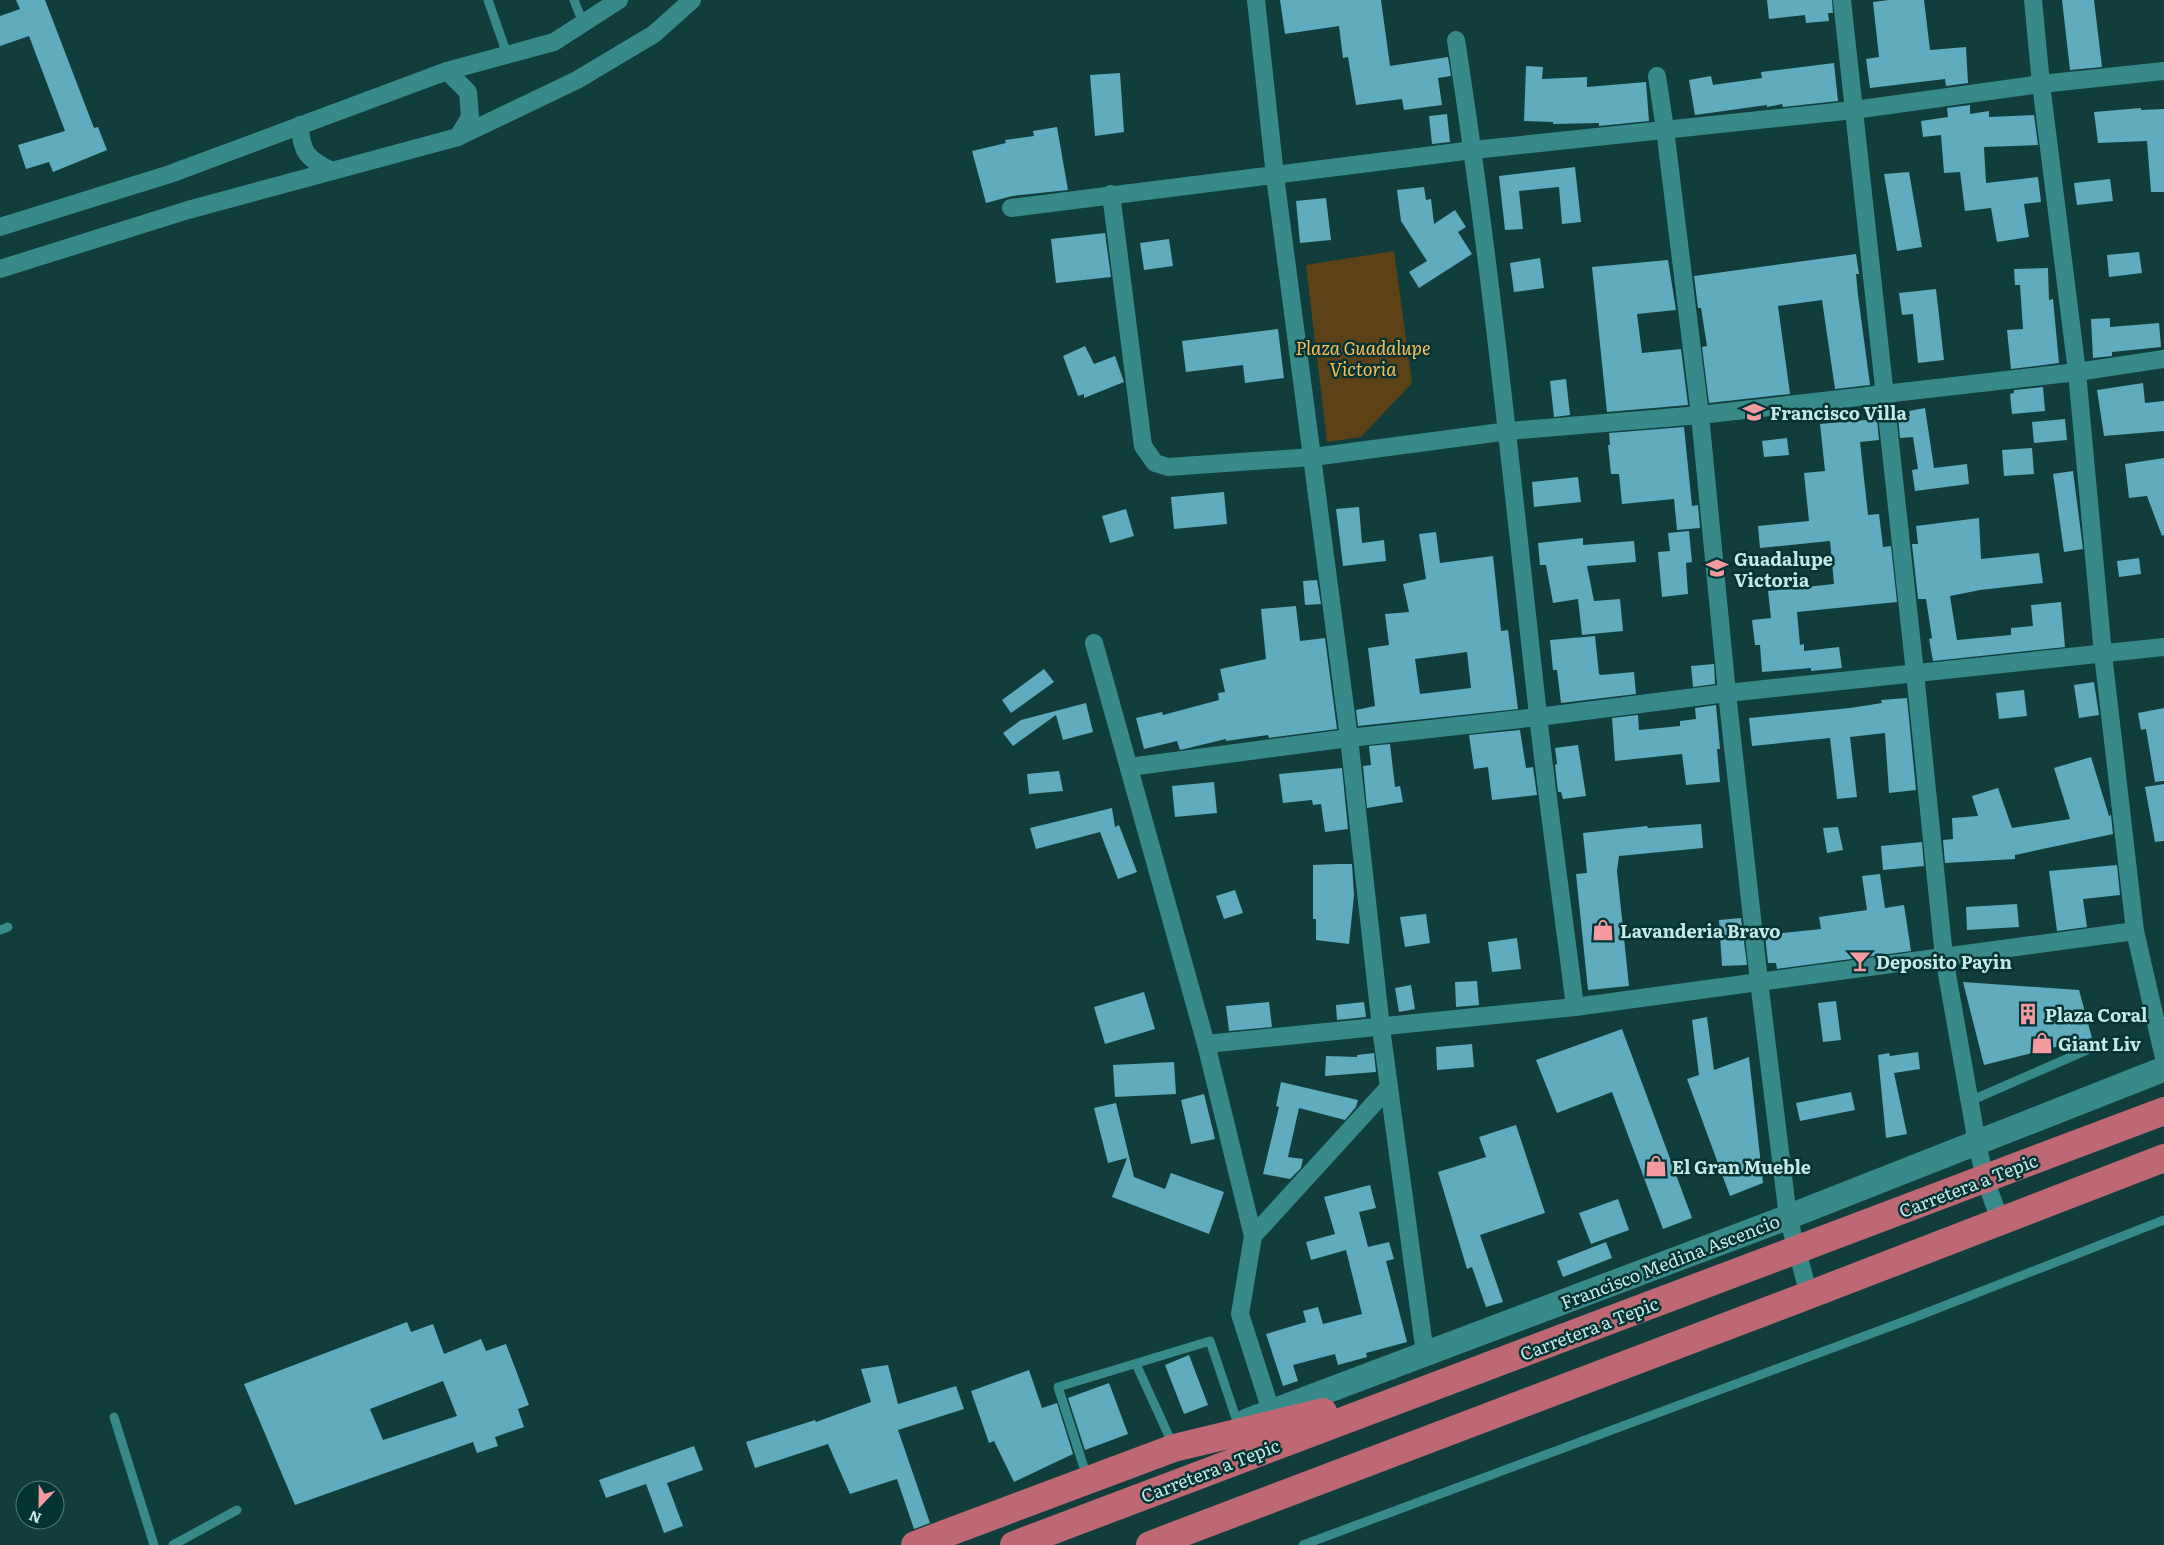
<svg xmlns="http://www.w3.org/2000/svg" width="2164" height="1545" font-family="Literata,serif">
	<style>
		.green { fill: #5d4217 }
		.building { fill: #60abbd; fill-rule: evenodd }
		.lines { fill: none; stroke-linecap: round; stroke-linejoin: round }
		.service { stroke: #388a8a; stroke-width: 9 }
		.minor { stroke: #388a8a; stroke-width: 18 }
		.secondary { stroke: #388a8a; stroke-width: 25 }
		.trunk { stroke: #be6874; stroke-width: 28 }
		.labels { text-anchor: middle; dominant-baseline: central; stroke-width: 5; stroke-linejoin: round; paint-order: stroke }
		.park-label { font-size: 18px; font-style: italic; fill: #ffbd56; stroke: #043333 }
		.poi-label { font-size: 18px; font-weight: bold; fill: #c3e9e8; stroke: #043333; text-anchor: start }
		.street-label { font-size: 18px; fill: #c3e9e8; stroke: #043333 }
	</style>
	<rect width="100%" height="100%" fill="#113d3d"/>
	<polygon class="green" points="1394,251 1412,383 1361,437 1327,442 1306,265"/>
	<g class="building">
		<polygon points="16,0 45,0 94,128 98,127 107,150 53,172 49,162 26,169 18,145 65,131 29,36 0,46 0,16 20,9"/>
		<polygon points="1280,0 1381,0 1390,66 1448,57 1451,76 1438,78 1442,105 1404,110 1402,99 1356,105 1348,57 1343,58 1339,26 1285,34"/>
		<polygon points="1767,0 1832,0 1833,13 1828,13 1829,21 1806,23 1805,15 1769,19"/>
		<polygon points="1889,0 1924,0 1930,50 1966,47 1968,83 1946,86 1945,79 1870,88 1866,59 1879,57 1873,2"/>
		<polygon points="2062,0 2094,0 2102,67 2070,70"/>
		<polygon points="1834,63 1838,101 1783,107 1782,104 1767,107 1767,105 1695,115 1689,80 1711,76 1713,85 1762,78 1761,72"/>
		<polygon points="1526,66 1543,67 1542,79 1587,77 1587,87 1646,82 1649,121 1599,126 1599,123 1553,124 1553,122 1524,121"/>
		<polygon points="1120,73 1124,132 1095,136 1090,75"/>
		<polygon points="1970,105 1970,114 1989,111 1989,117 2034,115 2038,145 1984,147 1986,183 2038,177 2041,202 2024,204 2029,237 1997,242 1991,208 1965,211 1960,172 1944,173 1941,135 1923,137 1921,121 1948,117 1947,108"/>
		<polygon points="2141,108 2141,110 2164,109 2164,192 2151,192 2147,141 2098,143 2094,112"/>
		<polygon points="1447,114 1450,142 1432,144 1429,116"/>
		<polygon points="1057,127 1068,190 1012,196 986,203 972,151 1006,143 1005,140 1034,136 1033,131"/>
		<polygon points="1575,167 1581,222 1562,224 1559,187 1519,191 1523,229 1505,230 1499,176"/>
		<polygon points="1909,172 1922,247 1897,251 1884,174"/>
		<polygon points="2110,179 2113,201 2077,205 2074,183"/>
		<polygon points="1424,187 1426,200 1431,199 1434,224 1455,210 1466,227 1458,232 1472,254 1419,288 1409,272 1427,261 1401,221 1397,190"/>
		<polygon points="1326,198 1331,240 1300,243 1296,201"/>
		<polygon points="1105,233 1111,277 1056,283 1051,239"/>
		<polygon points="1169,239 1173,266 1144,270 1140,243"/>
		<polygon points="2139,252 2142,273 2109,277 2107,255"/>
		<polygon points="1856,254 1859,274 1856,274 1858,295 1870,385 1835,389 1822,300 1778,306 1790,394 1709,403 1702,347 1707,346 1701,308 1698,308 1694,276"/>
		<polygon points="1540,258 1544,288 1514,292 1510,263"/>
		<polygon points="1668,260 1676,310 1637,314 1642,353 1681,349 1688,405 1607,412 1592,267"/>
		<polygon points="2048,268 2049,300 2053,299 2059,363 2011,369 2007,330 2023,329 2020,285 2015,285 2014,269"/>
		<polygon points="1936,289 1944,360 1918,363 1913,314 1902,315 1899,293"/>
		<polygon points="2110,318 2110,327 2159,323 2161,347 2112,352 2112,356 2093,358 2091,319"/>
		<polygon points="1278,329 1284,378 1245,383 1243,365 1186,372 1182,341"/>
		<polygon points="1085,346 1094,364 1115,356 1124,382 1084,398 1084,394 1078,396 1063,356"/>
		<polygon points="1566,379 1570,415 1554,417 1550,381"/>
		<polygon points="2143,383 2145,403 2164,401 2164,431 2104,436 2097,390"/>
		<polygon points="2043,387 2045,411 2012,414 2010,394 2014,393 2014,390"/>
		<polygon points="1925,408 1934,468 1967,464 1969,484 1915,491 1912,470 1918,469 1913,437 1900,438 1898,417 1910,416 1909,411"/>
		<polygon points="1877,419 1879,440 1860,442 1868,515 1879,514 1883,547 1891,546 1897,602 1797,612 1800,645 1804,644 1804,651 1839,647 1842,668 1811,671 1811,668 1762,672 1760,645 1755,645 1752,620 1771,618 1768,591 1834,584 1830,541 1760,548 1758,526 1809,521 1804,473 1825,471 1820,424"/>
		<polygon points="2065,419 2067,440 2034,443 2032,422"/>
		<polygon points="1684,427 1692,506 1698,505 1700,528 1677,530 1674,499 1622,504 1619,474 1611,474 1608,445 1610,445 1609,433"/>
		<polygon points="1787,438 1789,455 1764,457 1762,441"/>
		<polygon points="2032,448 2034,474 2004,476 2002,450"/>
		<polygon points="2164,458 2164,535 2162,536 2147,496 2129,498 2125,464"/>
		<polygon points="2073,471 2083,549 2064,552 2053,474"/>
		<polygon points="1578,477 1581,502 1534,507 1532,482"/>
		<polygon points="1224,492 1227,524 1174,529 1171,497"/>
		<polygon points="1359,507 1362,543 1384,540 1386,561 1343,566 1336,509"/>
		<polygon points="1126,509 1134,536 1110,543 1102,516"/>
		<polygon points="1979,518 1981,559 2039,553 2043,583 1980,590 1950,596 1957,640 2011,635 2011,628 2033,626 2031,605 2061,602 2065,647 1933,661 1929,639 1932,638 1926,599 1918,599 1912,544 1918,544 1916,526"/>
		<polygon points="1689,531 1692,562 1686,563 1688,594 1662,597 1658,552 1670,551 1668,533"/>
		<path d="M1436,532L1440,563L1493,556L1501,631L1508,630L1518,709L1358,726L1356,710L1375,706L1368,648L1389,645L1385,614L1409,612L1403,584L1426,579L1419,534ZM1467,652L1471,688L1420,694L1415,659Z"/>
		<polygon points="1583,538 1583,545 1634,541 1636,562 1587,566 1594,601 1620,599 1623,631 1582,635 1578,599 1553,603 1546,565 1540,565 1538,543"/>
		<polygon points="2139,558 2141,574 2119,577 2117,561"/>
		<polygon points="1317,580 1321,604 1305,605 1303,581"/>
		<polygon points="1296,606 1300,641 1325,638 1337,729 1269,738 1268,735 1226,741 1226,739 1180,750 1177,741 1144,749 1136,718 1162,712 1163,715 1219,700 1218,693 1225,692 1220,669 1266,659 1261,609"/>
		<polygon points="1595,636 1599,674 1601,675 1634,672 1636,694 1561,703 1557,670 1553,670 1550,640"/>
		<polygon points="1714,664 1715,684 1693,687 1691,666"/>
		<polygon points="1044,669 1054,682 1011,713 1002,700"/>
		<polygon points="2094,682 2099,715 2079,718 2074,685"/>
		<polygon points="2024,690 2027,716 1999,719 1996,693"/>
		<polygon points="1907,698 1916,790 1889,793 1885,733 1850,737 1857,797 1837,799 1830,738 1752,746 1749,718 1850,708 1882,703 1881,700"/>
		<polygon points="1086,703 1093,732 1063,740 1056,715 1013,746 1003,733 1021,720"/>
		<polygon points="1716,705 1720,749 1717,749 1720,782 1686,785 1682,754 1615,761 1612,718 1638,715 1639,730 1680,726 1680,721 1696,719 1695,708"/>
		<polygon points="2164,708 2164,781 2155,782 2146,729 2141,730 2138,713"/>
		<polygon points="1520,730 1526,768 1533,767 1537,795 1492,800 1488,767 1474,769 1469,735"/>
		<polygon points="1390,744 1395,787 1400,786 1403,802 1367,808 1363,766 1371,765 1369,746"/>
		<polygon points="1578,745 1586,796 1563,799 1561,792 1558,792 1555,765 1557,764 1555,748"/>
		<polygon points="2091,757 2109,816 2111,815 2113,834 2015,855 2015,859 1945,863 1943,840 1953,839 1952,818 1978,816 1972,796 1998,788 2012,828 2070,819 2054,768"/>
		<polygon points="1342,768 1348,829 1325,832 1321,804 1313,805 1312,800 1283,803 1279,774"/>
		<polygon points="1059,771 1063,791 1029,794 1027,774"/>
		<polygon points="1214,782 1217,813 1175,817 1172,786"/>
		<polygon points="2164,784 2164,841 2155,842 2145,787"/>
		<polygon points="1112,808 1115,827 1119,825 1137,872 1118,879 1100,832 1036,849 1030,828"/>
		<polygon points="1701,824 1703,848 1619,856 1617,871 1629,986 1588,990 1576,874 1587,873 1583,833 1647,826 1648,828"/>
		<polygon points="1838,827 1843,850 1827,853 1823,828"/>
		<polygon points="1922,842 1924,866 1883,870 1881,846"/>
		<polygon points="1339,864 1352,864 1354,895 1349,944 1316,940 1316,919 1313,919 1313,865"/>
		<polygon points="2117,865 2120,895 2083,899 2087,927 2057,931 2049,871"/>
		<polygon points="1880,874 1885,908 1904,905 1911,951 1777,969 1776,963 1768,963 1765,935 1821,929 1819,917 1867,910 1862,876"/>
		<polygon points="1235,890 1243,913 1224,919 1216,896"/>
		<polygon points="2017,904 2019,927 1967,930 1966,907"/>
		<polygon points="1426,914 1430,943 1405,947 1400,917"/>
		<polygon points="1741,918 1747,965 1722,966 1719,920"/>
		<polygon points="1517,938 1521,969 1492,972 1488,942"/>
		<polygon points="1477,981 1479,1005 1456,1007 1455,982"/>
		<polygon points="1963,982 2079,990 2092,1038 1984,1065"/>
		<polygon points="1411,985 1415,1009 1399,1012 1395,988"/>
		<polygon points="1144,992 1155,1029 1105,1044 1094,1007"/>
		<polygon points="1836,1001 1841,1040 1823,1042 1818,1003"/>
		<polygon points="1269,1002 1272,1027 1229,1031 1226,1006"/>
		<polygon points="1364,1002 1366,1017 1337,1020 1336,1005"/>
		<polygon points="1707,1017 1714,1070 1749,1057 1763,1183 1730,1196 1687,1079 1699,1075 1692,1020"/>
		<polygon points="1622,1029 1692,1218 1663,1229 1612,1092 1557,1113 1536,1060"/>
		<polygon points="1472,1044 1474,1067 1437,1070 1436,1047"/>
		<polygon points="1918,1052 1920,1069 1894,1073 1907,1134 1886,1138 1878,1055 1889,1053 1890,1056"/>
		<polygon points="1374,1053 1376,1072 1325,1076 1326,1056 1357,1057 1357,1055"/>
		<polygon points="1174,1062 1176,1094 1115,1097 1113,1065"/>
		<polygon points="1281,1082 1358,1100 1356,1107 1345,1120 1299,1108 1288,1157 1303,1159 1301,1168 1290,1179 1263,1174 1279,1107 1276,1106"/>
		<polygon points="1851,1092 1855,1110 1800,1121 1796,1103"/>
		<polygon points="1204,1094 1215,1139 1191,1144 1181,1100"/>
		<polygon points="1116,1103 1134,1177 1165,1189 1171,1173 1224,1192 1209,1234 1112,1197 1127,1158 1108,1163 1094,1108"/>
		<polygon points="1516,1125 1545,1213 1480,1235 1503,1302 1486,1307 1472,1267 1467,1269 1438,1172 1486,1157 1479,1137"/>
		<polygon points="1370,1185 1376,1208 1359,1212 1368,1247 1389,1242 1394,1259 1386,1261 1407,1342 1366,1353 1367,1357 1338,1365 1335,1354 1293,1365 1298,1381 1283,1386 1266,1334 1306,1322 1303,1311 1318,1307 1323,1324 1362,1314 1346,1250 1311,1260 1306,1242 1335,1234 1324,1197"/>
		<polygon points="1618,1199 1629,1230 1591,1244 1579,1213"/>
		<polygon points="1606,1242 1612,1258 1563,1277 1557,1261"/>
		<path d="M407,1322L411,1332L433,1324L444,1354L481,1339L486,1351L506,1344L529,1405L518,1409L524,1427L495,1437L498,1446L477,1453L473,1442L295,1505L244,1384ZM443,1381L457,1416L383,1440L370,1409Z"/>
		<polygon points="1189,1355 1208,1405 1184,1414 1165,1365"/>
		<polygon points="888,1365 898,1404 956,1386 964,1409 898,1430 930,1523 914,1529 897,1479 850,1494 828,1444 755,1468 746,1442 815,1420 816,1422 871,1402 861,1369"/>
		<polygon points="1029,1370 1042,1408 1057,1403 1073,1454 1014,1482 994,1441 989,1443 971,1391"/>
		<polygon points="1109,1383 1128,1434 1085,1450 1068,1398"/>
		<polygon points="694,1446 703,1470 667,1483 683,1526 664,1533 646,1484 606,1498 599,1480"/>
	</g>
	<g class="lines">
		<g class="service">
			<polyline points="488,0 507,54"/>
			<polyline points="574,0 583,23"/>
			<polyline points="0,930 8,927"/>
			<polyline points="1970,1101 2087,1050"/>
			<polyline points="1136,1364 1173,1445"/>
			<polyline points="114,1417 154,1545"/>
			<polyline points="1087,1477 1058,1387 1210,1341 1238,1424"/>
			<polyline points="173,1545 237,1510"/>
			<polyline points="1303,1545 1913,1318 2164,1220"/>
		</g>
		<g class="minor">
			<polyline points="1256,0 1275,176 1349,738 1381,1028 1425,1354"/>
			<polyline points="1842,0 1915,673 1944,957 1977,1143 1985,1179 2000,1220"/>
			<polyline points="2033,0 2041,84 2077,372 2103,654 2135,931 2164,1058"/>
			<path d="M1456,40C1491,264 1513,490 1538,715C1549,813 1563,910 1575,1007"/>
			<polyline points="447,71 468,92 470,117 458,137"/>
			<polyline points="1657,76 1665,129 1700,415 1727,693 1759,981 1788,1217 1809,1295"/>
			<path d="M300,125C301,152 307,159 332,171"/>
			<polyline points="1111,194 1143,446 1155,463 1168,467 1313,457 1509,431 1700,415 2077,372 2164,359"/>
			<polyline points="1011,208 1473,150 1854,110 2041,84 2164,71"/>
			<polyline points="0,227 170,174 447,71 554,42 619,0"/>
			<polyline points="0,269 188,210 458,137 577,80 654,34 692,0"/>
			<polyline points="1094,643 1206,1044 1253,1236 1240,1314 1271,1411"/>
			<polyline points="1129,767 1349,738 1538,717 1727,693 2164,647"/>
			<polyline points="1206,1044 1575,1007 2135,931"/>
			<polyline points="1253,1236 1389,1087"/>
		</g>
		<polyline class="secondary" points="1247,1421 1788,1217 2164,1069"/>
		<g class="trunk">
			<polyline points="915,1545 1174,1448 1323,1412"/>
			<polyline points="1014,1545 2164,1111"/>
			<polyline points="1150,1545 1809,1295 2164,1158"/>
		</g>
	</g>
	<defs>
		<g id="school-bare" transform="scale(1.725)"><path d="M0-5L7-2L0 1L-7-2ZM-4 1L0 2.5L4 1V4Q0 6-4 4Z" fill="#f49aa1" stroke="#043333" stroke-width="2.5" paint-order="stroke"/></g>
		<g id="shop-bare" transform="scale(1.725)"><path d="M-5-2.5h2.3a2.7 3.5 0 0 1 5.4 0H5L5.5 6h-11ZM-1.5-2.5h3a1.5 2.3 0 0 0-3 0Z" fill="#f49aa1" stroke="#043333" stroke-width="2.5" paint-order="stroke"/></g>
		<g id="bar-bare" transform="scale(1.725)"><path d="M-6-5H6L.8 .8V4.5H3.5V6h-7V4.5H-.8V.8Z" fill="#f49aa1" stroke="#043333" stroke-width="2.5" paint-order="stroke"/></g>
		<g id="building-bare" transform="scale(1.725)"><path d="M-4-6H4V6H1V3H-1V6H-4ZM-2.5-4.3h1.7v1.8h-1.7ZM.8-4.3h1.7v1.8H.8ZM-2.5-1h1.7V.8h-1.7ZM.8-1h1.7V.8H.8Z" fill="#f49aa1" stroke="#043333" stroke-width="2.5" paint-order="stroke"/></g>
	</defs>
	<g fill-rule="evenodd">
		<use href="#school-bare" x="1754" y="412"/>
		<use href="#school-bare" x="1717" y="568"/>
		<use href="#shop-bare" x="1603" y="930"/>
		<use href="#bar-bare" x="1860" y="961"/>
		<use href="#building-bare" x="2028" y="1014"/>
		<use href="#shop-bare" x="2042" y="1043"/>
		<use href="#shop-bare" x="1656" y="1166"/>
	</g>
	<g class="labels">
		<g class="park-label">
			<text x="1363" y="347">Plaza Guadalupe<tspan x="1363" dy="21">Victoria</tspan></text>
		</g>
		<g class="poi-label">
			<text x="1770" y="412">Francisco Villa</text>
			<text x="1734" y="558">Guadalupe<tspan x="1734" dy="21">Victoria</tspan></text>
			<text x="1620" y="930">Lavanderia Bravo</text>
			<text x="1876" y="961">Deposito Payin</text>
			<text x="2045" y="1014">Plaza Coral</text>
			<text x="2058" y="1043">Giant Liv</text>
			<text x="1672" y="1166">El Gran Mueble</text>
		</g>
		<g class="street-label">
			<text transform="translate(1968 1185) rotate(-21)">Carretera a Tepic</text>
			<text transform="translate(1670 1261) rotate(-21)">Francisco Medina Ascencio</text>
			<text transform="translate(1589 1328) rotate(-21)">Carretera a Tepic</text>
			<text transform="translate(1210 1470) rotate(-21)">Carretera a Tepic</text>
		</g>
	</g>
	<g transform="translate(40 1505) rotate(202)"><circle r="24" fill="#043333" stroke="#507c7b"/>
	<path d="M0-4L9 19L0 12L-9 19Z" fill="#f49aa1"/>
	<text y="-8" font-size="14" font-weight="bold" text-anchor="middle" fill="#c3e9e8">N</text>
	</g>
</svg>
